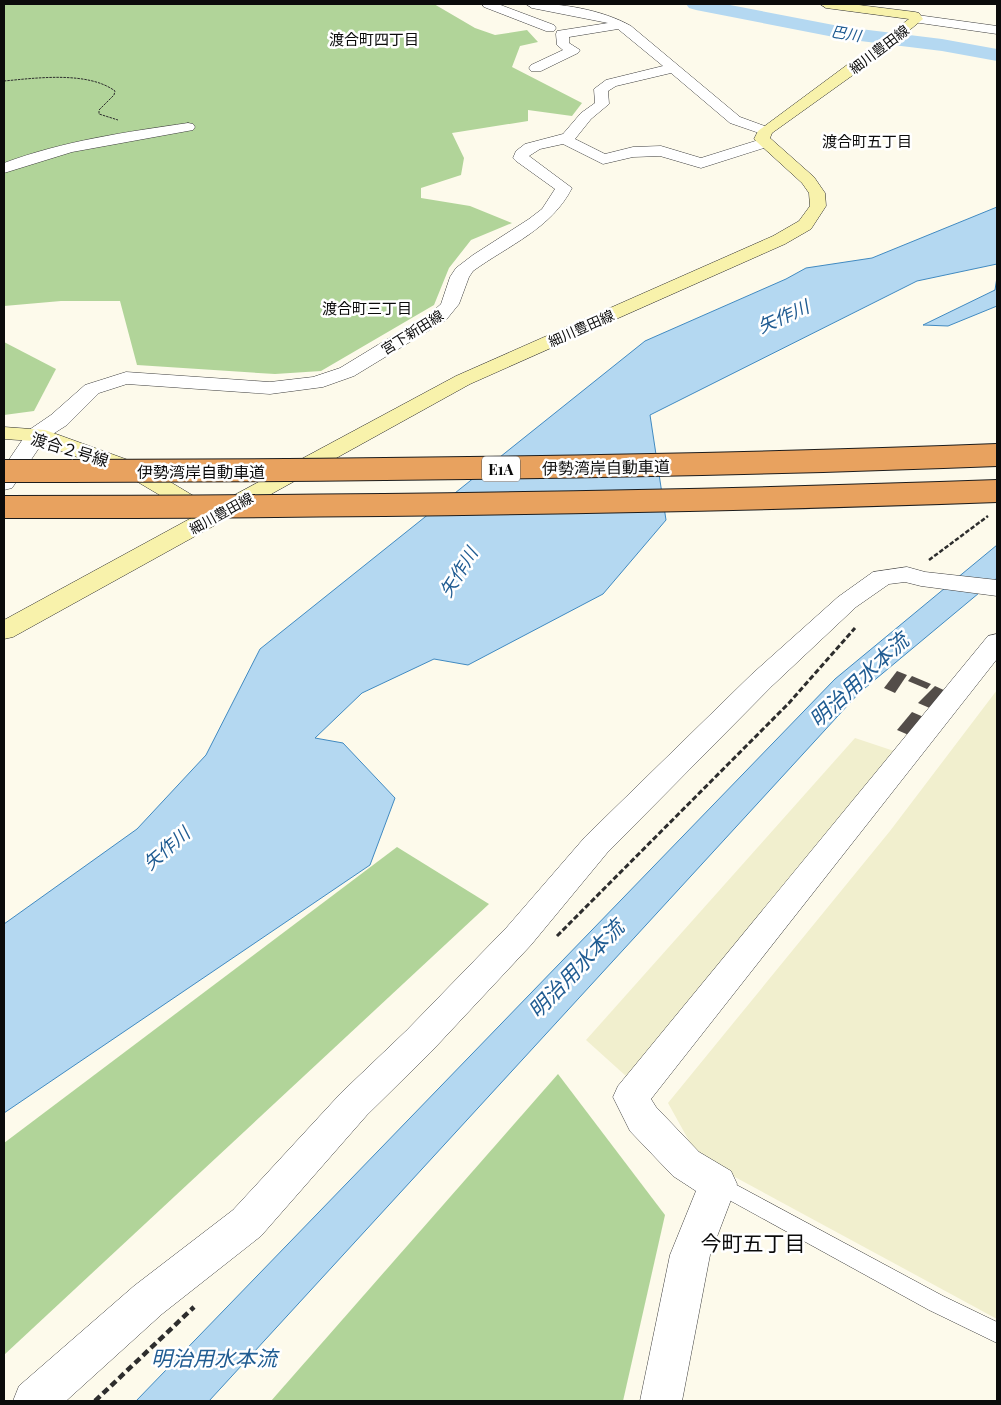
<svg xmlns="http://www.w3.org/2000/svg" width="1001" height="1405" font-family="'Playfair Display','Noto Sans JP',serif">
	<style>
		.farmland { fill: #f1efce }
		.forest { fill: #b1d499 }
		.water { fill: #b4d8f1; stroke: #418ac1 }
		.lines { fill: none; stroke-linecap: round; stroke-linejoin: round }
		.river { fill: #b4d8f1; fill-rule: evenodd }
		.building { fill: #534d49 }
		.lane-casing { stroke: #3e3e3e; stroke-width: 1 }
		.street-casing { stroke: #3e3e3e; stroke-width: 1 }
		.secondary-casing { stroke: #2d2d2d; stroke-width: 1 }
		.path-far3 { stroke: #2d2d2d; stroke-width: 1; stroke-dasharray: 2.5 1; stroke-linecap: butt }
		.path-far2 { stroke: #2d2d2d; stroke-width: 2.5; stroke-dasharray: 4.5 2; stroke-linecap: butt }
		.path-far1 { stroke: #2d2d2d; stroke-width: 3; stroke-dasharray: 5.5 2.5; stroke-linecap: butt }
		.path { stroke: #2d2d2d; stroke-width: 4.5; stroke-dasharray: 7 4; stroke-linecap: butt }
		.lane { fill: #fff; fill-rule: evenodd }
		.street { fill: #fff; fill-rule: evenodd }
		.secondary { fill: #f8f2ab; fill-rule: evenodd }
		.highway-bridge-casing { stroke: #1c1c1c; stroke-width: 24; stroke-linecap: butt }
		.highway-bridge { stroke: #e8a25f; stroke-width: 22 }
		.labels { text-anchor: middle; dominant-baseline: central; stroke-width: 5; stroke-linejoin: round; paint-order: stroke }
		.far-street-label { font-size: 14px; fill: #0b0b0b; stroke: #fff }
		.far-water-label { font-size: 15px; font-style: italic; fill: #205c92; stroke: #fff }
		.far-neighbourhood-label { font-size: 15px; fill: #0b0b0b; stroke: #fff }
		.shield { fill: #fff; stroke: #545454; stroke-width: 1 }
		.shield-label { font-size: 15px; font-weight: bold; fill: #0b0b0b }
		.street-label { font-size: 16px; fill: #0b0b0b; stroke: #fff }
		.water-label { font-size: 18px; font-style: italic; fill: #205c92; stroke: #fff }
		.near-water-label { font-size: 21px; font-style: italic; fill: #205c92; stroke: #fff }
		.near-neighbourhood-label { font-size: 21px; fill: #0b0b0b; stroke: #fff }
	</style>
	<rect width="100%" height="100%" fill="#fdfaeb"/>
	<g class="farmland">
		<polygon points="997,690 997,1319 698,1157 668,1103 890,831"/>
		<polygon points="855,738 912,757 637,1086 586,1040"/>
	</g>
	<g class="forest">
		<polygon points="4,4 434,4 475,28 495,35 527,30 538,42 520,46 512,67 582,103 572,116 528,110 528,121 452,133 464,158 461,175 421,188 421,198 470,206 512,223 471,240 449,268 434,305 321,371 275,374 137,365 120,301 61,301 4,306"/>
		<polygon points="4,342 56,369 34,411 4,415"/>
		<polygon points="397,847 489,904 4,1355 4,1143"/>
		<polygon points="558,1074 665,1215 623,1401 271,1401"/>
	</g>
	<g class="water">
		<polygon points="997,207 997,264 917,281 650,415 666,520 603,594 468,665 434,659 362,693 315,738 343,743 395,798 370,865 4,1113 4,924 137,829 206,755 260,649 645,341 786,279 806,268 872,258"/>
		<polygon points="997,277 997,306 948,326 923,325 995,290"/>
		<polygon points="997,545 997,578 859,693 209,1401 136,1401 835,679"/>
	</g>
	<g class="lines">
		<polygon class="river" points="686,4 725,4 844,27 942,39 997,49 997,61 942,51 844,39 696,10 689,8"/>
	</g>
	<g class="building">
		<polygon points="897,671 907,675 895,693 884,688"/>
		<polygon points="912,676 931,684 927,689 908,681"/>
		<polygon points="935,686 948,692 932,709 918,703"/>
		<polygon points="912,712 926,718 911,736 897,730"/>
	</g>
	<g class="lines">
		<g class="lane-casing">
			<polygon id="lane" points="718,1175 943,1296 997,1322 997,1343 929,1310 711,1190 708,1184 711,1178"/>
		</g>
		<g class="street-casing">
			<g id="street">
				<polygon points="482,4 498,4 554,25 556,28 554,31 546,31 484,7"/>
				<path d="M526,4C559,2 603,10 631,26L740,117L770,128L772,131L770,134L765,135L730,123L671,73L616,86L608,91L609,104L591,119L575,139L605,154L633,147L661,146L701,158L765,138L770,140L773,143L770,146L701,168L660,156L633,157L603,164L563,144L540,149L529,156L572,188C551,229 509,245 473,271L469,277L459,304L446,320L354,376L323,387L270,394L127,384L99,393L67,425L45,439L12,488L4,490V467L29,430L51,415L85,385L126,372L270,382L313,377L340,368L432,312L441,304L450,277L456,268L473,255L529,219L542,209L555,189L516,161L513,158L516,151L525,144L563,134L581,113L595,103L594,89L606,80L663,66L618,29L569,37V43L580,50L578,53L541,71H531L529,68L531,65L563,50L557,45L556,34L557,31L608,23L532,8Z"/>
				<polygon points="917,15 997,26 997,34 913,22 911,19 913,16"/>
				<path d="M188,123L193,124L195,127L193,130L72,152L4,173V163C63,141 126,132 188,123Z"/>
				<polygon points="907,567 925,572 997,580 997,596 921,586 905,582 889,584 856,607 772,686 607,853 531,945 431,1052 367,1115 261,1236 162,1314 66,1401 13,1401 19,1386 134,1286 233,1210 341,1093 407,1030 507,927 585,837 752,674 838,597 873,572"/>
				<polygon points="997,634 997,659 651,1099 656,1107 699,1152 731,1171 737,1184 710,1255 682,1401 640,1401 670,1255 696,1191 673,1176 630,1131 613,1097 618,1086 988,636"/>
			</g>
		</g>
		<g class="secondary-casing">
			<polygon id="secondary" points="820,4 851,4 915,12 919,13 923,19 867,65 772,133 770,138 814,177 825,193 826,206 811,229 785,244 470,384 13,637 4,639 4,620 195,516 126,475 34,441 4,439 4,427 45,430 142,465 212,507 456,376 773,236 799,221 810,206 809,193 802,183 757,142 754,139 758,131 909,19 826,8"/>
		</g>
		<path class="path-far3" d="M4,81C36,78 88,71 115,91L114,95L99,110V114L118,120"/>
		<polyline class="path-far2" points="929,560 988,516"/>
		<polyline class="path-far1" points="557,936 789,703 855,628"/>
		<polyline class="path" points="95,1401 194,1307"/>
		<use href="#lane" class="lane"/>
		<use href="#street" class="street"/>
		<use href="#secondary" class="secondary"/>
		<g class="highway-bridge-casing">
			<g id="highway-bridge">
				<path d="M4,471C335,471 666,468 997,455"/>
				<path d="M4,507C335,507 666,503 997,491"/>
			</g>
		</g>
		<use href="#highway-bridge" class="highway-bridge"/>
	</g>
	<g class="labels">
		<g class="far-street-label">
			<text transform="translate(879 49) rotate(-37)">細川豊田線</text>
			<text transform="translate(581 328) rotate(-24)">細川豊田線</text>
			<text transform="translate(412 332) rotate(-32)">宮下新田線</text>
			<text transform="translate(221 513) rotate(-29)">細川豊田線</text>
		</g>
		<g class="far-water-label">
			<text transform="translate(846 33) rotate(9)">巴川</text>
		</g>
		<g class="far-neighbourhood-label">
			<text x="374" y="39">渡合町四丁目</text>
			<text x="867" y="141">渡合町五丁目</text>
			<text x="367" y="308">渡合町三丁目</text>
		</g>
		<rect class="shield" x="482" y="456.5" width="38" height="25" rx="4"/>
		<g class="shield-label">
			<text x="501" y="469">E1A</text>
		</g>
		<g class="street-label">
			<text transform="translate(70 449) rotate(17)">渡合２号線</text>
			<text transform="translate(606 467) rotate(-1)">伊勢湾岸自動車道</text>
			<text x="201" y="471">伊勢湾岸自動車道</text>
		</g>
		<g class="water-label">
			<text transform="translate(783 316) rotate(-24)">矢作川</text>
			<text transform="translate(458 572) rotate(-58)">矢作川</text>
			<text transform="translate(166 848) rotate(-41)">矢作川</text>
		</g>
		<g class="near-water-label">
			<text transform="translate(858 679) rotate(-43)">明治用水本流</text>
			<text transform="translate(575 968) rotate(-46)">明治用水本流</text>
			<text x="214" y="1357">明治用水本流</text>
		</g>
		<g class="near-neighbourhood-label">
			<text x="753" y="1242">今町五丁目</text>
		</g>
	</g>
	<rect width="1001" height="1405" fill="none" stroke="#0b0b0b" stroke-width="10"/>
</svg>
